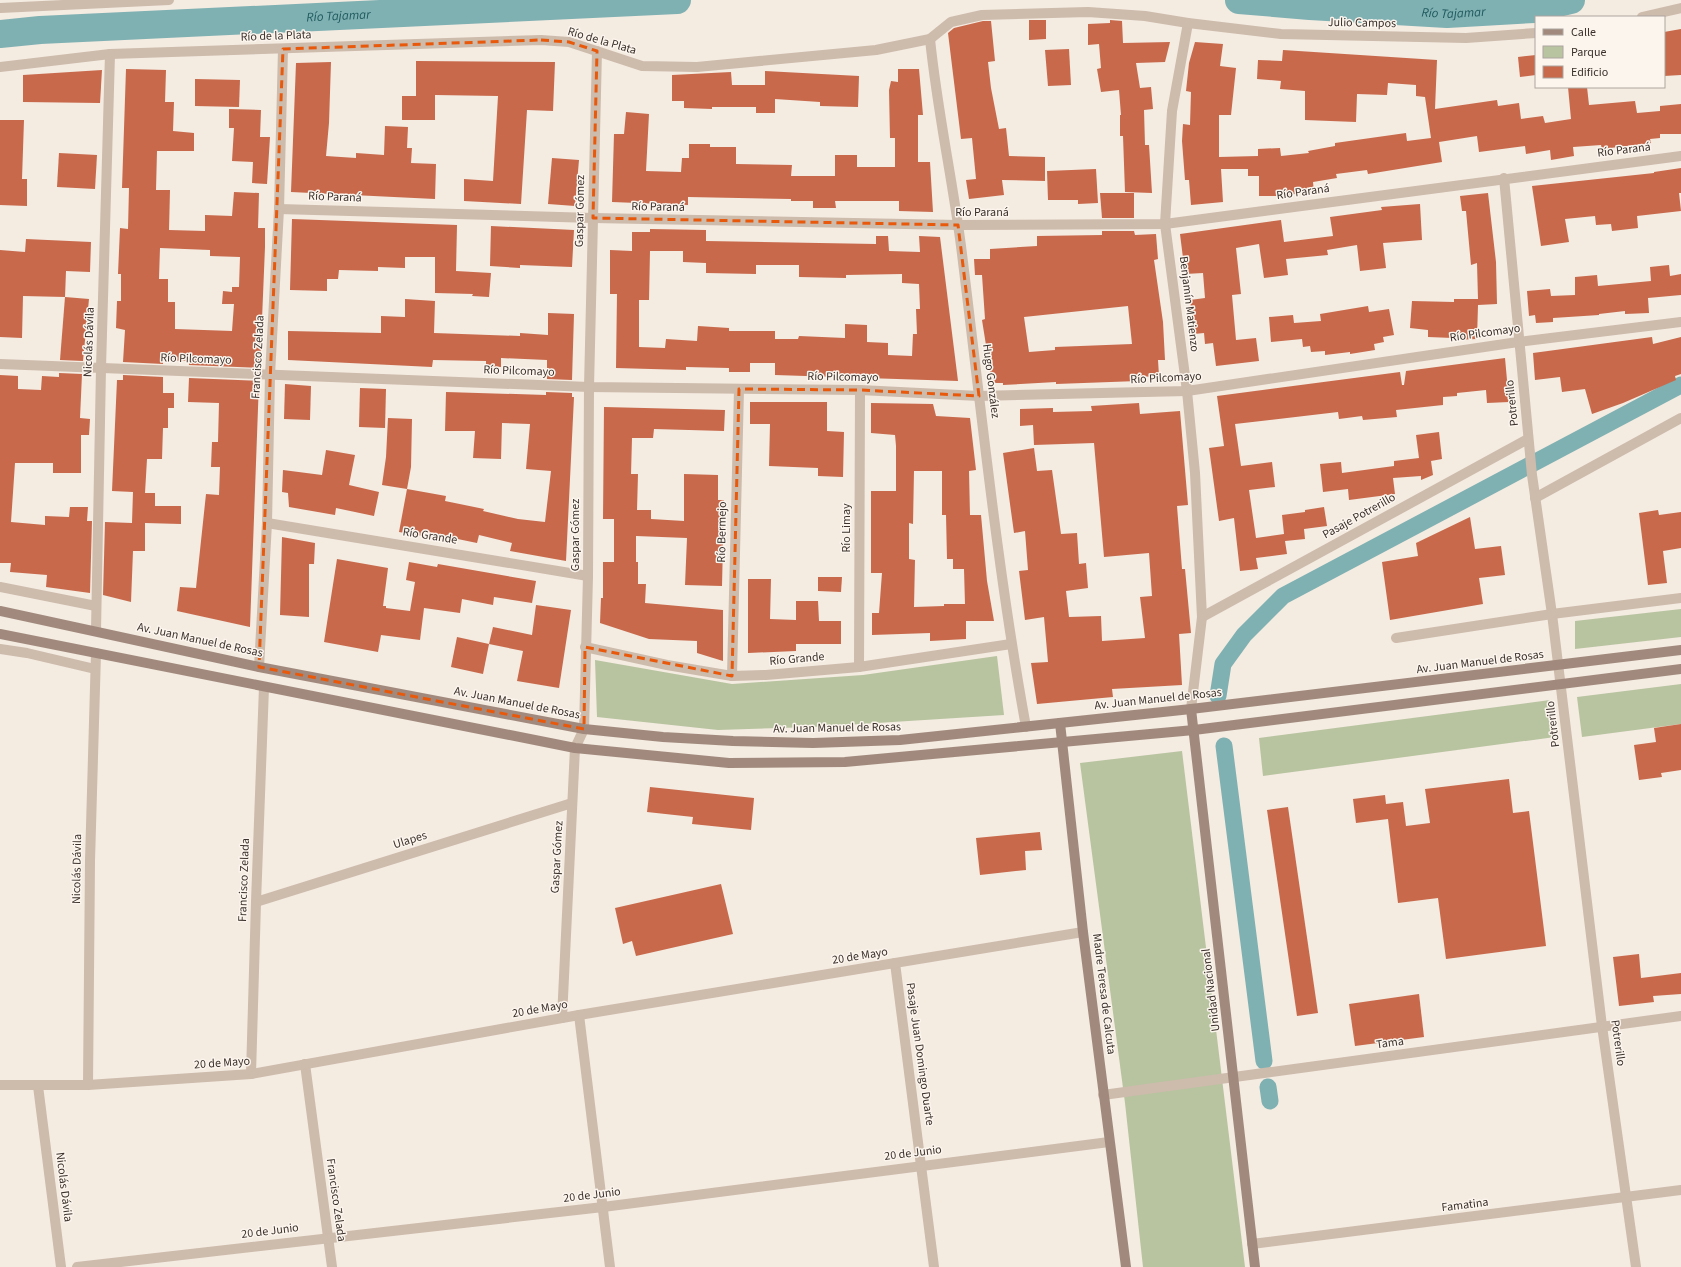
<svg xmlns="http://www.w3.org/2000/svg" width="1681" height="1267" font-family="'Source Sans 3',sans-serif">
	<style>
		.green { fill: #b8c4a0 }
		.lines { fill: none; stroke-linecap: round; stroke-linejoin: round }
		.canal { stroke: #7fb0b2; stroke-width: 17 }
		.river { stroke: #7fb0b2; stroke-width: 28 }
		.building { fill: #c8694b; fill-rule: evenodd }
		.street { stroke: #cdbbac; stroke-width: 10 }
		.secondary { stroke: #a18a7d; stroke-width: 10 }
		.marked { fill: none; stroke: #e8590c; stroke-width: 3; stroke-dasharray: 8 5; stroke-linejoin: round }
		.labels { text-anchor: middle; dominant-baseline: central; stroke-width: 3; stroke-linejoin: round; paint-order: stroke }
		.street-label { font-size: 12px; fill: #3b302b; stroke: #fbf5ee }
		.water-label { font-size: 13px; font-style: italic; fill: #1f5a5e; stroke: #fbf5ee }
	</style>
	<rect width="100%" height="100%" fill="#f4ebe1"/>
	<g class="green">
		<polygon points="1681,609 1681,637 1575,649 1575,621"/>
		<polygon points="997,656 1004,715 813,727 718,730 597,717 595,660 732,684 863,675"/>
		<polygon points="1681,684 1681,724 1582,737 1577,697"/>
		<polygon points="1550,700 1555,737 1263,776 1259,738"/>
		<polygon points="1182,751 1245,1267 1143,1267 1125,1103 1080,763"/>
	</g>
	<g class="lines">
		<g class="canal">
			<polyline points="1218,696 1223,664 1244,635 1283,596 1681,385"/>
			<polyline points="1224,746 1264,1061"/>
			<polyline points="1268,1087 1270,1101"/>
		</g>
		<g class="river">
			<path id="s1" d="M1239,0L1310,6L1447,14L1534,9L1571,0"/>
			<path id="s2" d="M0,34L40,30L677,0"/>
		</g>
	</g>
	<g class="building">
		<polygon points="1029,20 1046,20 1046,39 1029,40"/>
		<polygon points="1110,20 1122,21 1123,43 1170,42 1165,62 1136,63 1140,88 1151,87 1153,109 1144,110 1145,145 1149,145 1152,193 1125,192 1123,136 1120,136 1120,115 1121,115 1119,90 1101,92 1097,69 1101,68 1099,44 1088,45 1088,24 1110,23"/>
		<polygon points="983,21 991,21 995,61 988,62 991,88 999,129 1006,128 1009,156 1045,157 1045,181 1002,180 1004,195 969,199 966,180 976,179 972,138 961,139 948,33 954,28"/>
		<polygon points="1681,29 1681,75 1664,76 1664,32"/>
		<polygon points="1195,42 1223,44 1220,66 1236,68 1231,115 1219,115 1219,157 1258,156 1258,149 1280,148 1281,156 1309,153 1308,151 1335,146 1335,143 1406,133 1407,141 1431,138 1425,97 1416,96 1416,85 1388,83 1387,95 1357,94 1356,122 1305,120 1305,91 1280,89 1281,81 1257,79 1258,60 1282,61 1283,50 1437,60 1435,109 1497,100 1498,106 1519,103 1521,119 1543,116 1545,123 1571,119 1568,87 1587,87 1589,105 1635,101 1637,113 1660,111 1660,106 1681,104 1681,134 1660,134 1660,138 1650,139 1651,143 1602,149 1601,145 1573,147 1574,156 1551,160 1550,150 1526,154 1525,146 1479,152 1477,136 1439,142 1442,162 1368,174 1367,170 1336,174 1337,178 1313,182 1314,192 1277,196 1259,196 1259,176 1248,176 1248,169 1221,169 1223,202 1191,205 1189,180 1185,180 1182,141 1183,124 1190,125 1191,92 1186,91 1189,63"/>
		<polygon points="1069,49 1071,85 1048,86 1045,50"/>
		<polygon points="1536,55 1536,75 1520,77 1518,57"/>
		<polygon points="416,61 555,62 553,111 527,110 521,204 464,201 464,179 493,181 498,96 435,95 435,120 402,120 402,96 416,96"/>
		<polygon points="331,62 329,123 326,156 356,158 356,153 384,155 385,126 408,127 407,148 412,148 411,163 436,164 435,199 291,192 296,63"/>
		<path d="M126,69L166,70L165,102H174L173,131L194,133V151H157L156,190H170L169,230L205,231V215L232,216L234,192L259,193L258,228H265V247L260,368L189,365V361L163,360V364L123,362L125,330L116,328L117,301H121V274H118L120,228L128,229L129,188H122ZM160,248L210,250V256L240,257L239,287H232V292L223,291L222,304H234L232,331L175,329V302H168V279H159Z"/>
		<polygon points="898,69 919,69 923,115 918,115 918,162 930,162 933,212 899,211 899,201 835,201 836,208 813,208 813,201 791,201 791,199 688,197 688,205 612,202 614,134 624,134 626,112 649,114 646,171 681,172 682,158 689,158 689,144 710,144 710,147 736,147 736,164 792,165 791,176 835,176 835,155 857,155 857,167 895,167 895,138 890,138 889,90 891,81 898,82"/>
		<polygon points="102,70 100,103 23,102 23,75"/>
		<polygon points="765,71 859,76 858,107 820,106 820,102 775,99 775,113 756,113 756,107 712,107 712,109 684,108 684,101 672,101 672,75 731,72 732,85 765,85"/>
		<polygon points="195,79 240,80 239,107 195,106"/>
		<polygon points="229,109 261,110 260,137 270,137 267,184 252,183 253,162 232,161 234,128 229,128"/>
		<polygon points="0,120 24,120 22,179 27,179 27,206 0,205"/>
		<polygon points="59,153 97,155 95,189 57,187"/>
		<polygon points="552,158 579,160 575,206 548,204"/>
		<polygon points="1681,168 1681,193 1679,193 1681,211 1637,216 1638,228 1612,231 1611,224 1596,225 1595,216 1565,219 1569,242 1541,246 1532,186 1654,173 1654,172"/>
		<polygon points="1096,169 1098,203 1078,204 1078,200 1048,200 1047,171"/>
		<polygon points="1100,193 1134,193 1134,218 1102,218"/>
		<polygon points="1488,193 1496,262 1497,304 1478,305 1477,339 1453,340 1453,338 1428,337 1428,330 1410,328 1412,301 1454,302 1454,299 1478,299 1477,263 1471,265 1466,211 1462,211 1460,196"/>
		<polygon points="1420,204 1422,240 1383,243 1386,268 1360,271 1357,245 1327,250 1328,255 1286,259 1288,275 1264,278 1259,244 1236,248 1241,294 1232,295 1236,340 1256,338 1259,361 1216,366 1213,343 1205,344 1204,333 1194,334 1190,300 1205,298 1203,273 1185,274 1180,234 1281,220 1284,242 1333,236 1330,217 1382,210 1381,207"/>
		<polygon points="292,219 457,225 456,271 491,273 489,297 472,296 473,294 435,293 435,257 405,257 405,268 378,267 378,271 339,270 338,279 327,279 327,291 290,290"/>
		<polygon points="491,226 574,230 572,267 520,265 520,268 490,266"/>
		<path d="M650,229L706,230V241L876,244V236H888L889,251L920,252L919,236L940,237L958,381L775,375V363H750V372H729V368L686,367V370L616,368L617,294H610V250L632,251V232H650ZM650,251H683V262L706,263V273L756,274V265H799V277L846,278V275L902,274V283L919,284L920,309H916L917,334H913L912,356L888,355V343L867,342V325L845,324V338L799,336L798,339H775V331H729V328L698,326L697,341L666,339L665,348L639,347V300H649Z"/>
		<path d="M1102,231H1134L1135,235L1156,234L1158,259L1154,260L1163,322L1165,360H1158L1159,376L1141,377V380L1138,381L1056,384V382L1003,385V383H992L982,320L985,319L982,275H975L974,259H990V249L1037,246V236L1102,235ZM1128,306L1132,344L1055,347V350L1029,352L1024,317Z"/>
		<polygon points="26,239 91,242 90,272 66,271 65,297 23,296 22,338 0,337 0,250 25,252"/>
		<polygon points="1669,265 1670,276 1681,274 1681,295 1648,298 1649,313 1625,314 1625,311 1599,314 1599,315 1553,318 1553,322 1536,323 1535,315 1529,316 1527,291 1550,289 1551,296 1575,295 1575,277 1597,275 1598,286 1651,281 1650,267"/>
		<polygon points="65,297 89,299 83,361 60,360"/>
		<polygon points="405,299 435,301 434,333 520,336 520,333 548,335 548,313 574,314 572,380 547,379 547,360 501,358 501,367 486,366 486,361 433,360 432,367 288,360 288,331 381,333 381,316 405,317"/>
		<polygon points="1368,306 1369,312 1389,309 1394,335 1383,337 1384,342 1374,344 1375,350 1350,354 1350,352 1325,355 1325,351 1311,352 1310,346 1303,347 1302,339 1271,342 1269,317 1293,315 1294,323 1321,321 1320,314"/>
		<polygon points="1652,337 1653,344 1681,337 1681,374 1675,376 1676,380 1623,403 1592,414 1585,389 1562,392 1560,377 1535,380 1533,353"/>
		<polygon points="1505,358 1509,402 1487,403 1486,390 1457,393 1457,396 1443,397 1443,405 1396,410 1397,417 1363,420 1362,416 1339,419 1338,412 1235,424 1241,466 1272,462 1275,487 1249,490 1256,538 1284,534 1282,515 1305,512 1305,510 1324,507 1327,526 1304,529 1305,539 1285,541 1287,554 1256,558 1258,569 1240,571 1234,518 1219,521 1209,448 1224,446 1217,396 1400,372 1402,385 1404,385 1406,371"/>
		<polygon points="59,373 82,374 80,418 90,419 89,435 81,435 81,473 53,473 53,463 15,463 11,522 45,525 45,516 69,517 70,507 88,507 87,521 92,521 90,593 46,587 47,575 10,572 11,563 0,563 0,375 18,376 18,389 41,390 42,376 59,377"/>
		<polygon points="123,375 163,377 163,393 174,393 174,408 168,408 168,428 163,428 162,459 147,459 145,493 155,493 155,506 181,506 181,524 145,523 145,551 133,551 131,602 103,595 105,522 132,523 133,492 112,491 117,380 123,380"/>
		<polygon points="189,378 259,381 250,627 177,611 180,587 196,588 206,494 219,495 220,467 211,467 212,442 218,442 219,403 188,402"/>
		<polygon points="285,384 311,386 310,420 284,419"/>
		<polygon points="360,388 386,389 385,428 359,427"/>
		<polygon points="446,392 546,395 546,392 572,393 572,397 574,397 566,561 510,551 512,543 479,535 477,543 424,532 423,536 399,532 407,489 446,496 445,501 484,509 483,511 518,519 545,522 551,471 526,469 530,424 502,423 501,459 473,458 475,431 445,431"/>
		<polygon points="750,402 827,402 827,431 844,432 843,477 818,476 818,468 769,466 770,424 750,424"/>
		<path d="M871,403L933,404L936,416L970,418L976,470L969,471L970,515H981L987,581L994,621H966V639L930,641V633L872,635V613H879L882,573H871V491H896V446L895,435L871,433ZM914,471H942V515H946L947,559H953V569H964L965,604H944V606L914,607L915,560L909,559V523L913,524Z"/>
		<polygon points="1139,403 1140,414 1180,411 1188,505 1177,506 1182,569 1185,569 1191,633 1179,634 1182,685 1112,689 1113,697 1037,704 1031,663 1048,662 1044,617 1025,620 1019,571 1028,570 1025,531 1014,533 1003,453 1034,448 1037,471 1052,470 1061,534 1077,533 1079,564 1086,563 1088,588 1066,591 1069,617 1101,616 1102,641 1145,638 1140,597 1152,596 1149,553 1104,557 1094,443 1034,445 1033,425 1020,426 1020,409 1053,408 1053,412 1092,411 1091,406"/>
		<polygon points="604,407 725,410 724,431 654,429 653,438 632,438 631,474 638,474 637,510 651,510 651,519 684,521 684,474 718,475 718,500 724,500 722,586 685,585 687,538 636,536 636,562 638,562 638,584 646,584 645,603 723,610 723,661 697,653 697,641 649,639 600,623 601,598 603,598 603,562 614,562 614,519 603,519"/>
		<polygon points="388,418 412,419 411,467 407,489 382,485 386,457"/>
		<polygon points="1439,432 1442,459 1431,461 1433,475 1421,480 1421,476 1393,478 1395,494 1349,500 1348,489 1323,492 1320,464 1341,462 1342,473 1394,466 1394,461 1419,458 1416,435"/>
		<polygon points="326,450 355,455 349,485 379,492 374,516 336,508 335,515 289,507 288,493 282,492 283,470 322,475"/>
		<polygon points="1658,510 1659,515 1681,512 1681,548 1663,551 1667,583 1648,585 1639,513"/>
		<polygon points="1470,517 1475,549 1501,546 1505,575 1479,578 1483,604 1390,620 1382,562 1418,556 1416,543"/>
		<polygon points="282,537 315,543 314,564 309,564 309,617 280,615"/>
		<polygon points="337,559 388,568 383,606 386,606 386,608 410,611 415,582 406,580 409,562 437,567 438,564 536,581 532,603 494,597 493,605 462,599 460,613 424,608 420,640 381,635 378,652 324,642"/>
		<polygon points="818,577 842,577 841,592 818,591"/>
		<polygon points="748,579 771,579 770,619 796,620 796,601 818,601 819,621 841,621 841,644 796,644 796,651 748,653"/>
		<polygon points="536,605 571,610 559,688 517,681 523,651 489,644 493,627 532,635"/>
		<polygon points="457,637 489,644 483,674 451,667"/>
		<polygon points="1681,724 1681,770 1661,773 1662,777 1639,780 1634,745 1656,742 1654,728"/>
		<polygon points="1509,779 1513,813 1529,811 1546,946 1446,959 1438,898 1398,903 1388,819 1356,823 1353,799 1385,795 1386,804 1403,802 1406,826 1430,823 1425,789"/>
		<polygon points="650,787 754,798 751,830 692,824 693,817 647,812"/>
		<polygon points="1288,807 1318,1013 1297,1016 1267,810"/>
		<polygon points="1040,832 1042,850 1025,851 1026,870 980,875 976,838"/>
		<polygon points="721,884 733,934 636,956 632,941 623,944 615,908"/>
		<polygon points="1639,954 1641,978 1681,973 1681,994 1653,996 1654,1002 1619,1006 1613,957"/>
		<polygon points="1419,994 1424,1037 1355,1046 1349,1004"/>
	</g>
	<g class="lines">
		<g class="street">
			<polyline points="0,8 169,0"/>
			<polyline points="1642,17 1681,8"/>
			<polyline points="1188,23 1172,111 1165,224 1187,391 1195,473 1202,617 1191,709"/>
			<path d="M930,39C937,109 952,177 961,246C981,407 997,568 1026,727"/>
			<polyline points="0,67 110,54 541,40 569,42 642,66 697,67 876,50 930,39 951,22 982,15 1088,12 1145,16 1188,23 1281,34 1466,38 1536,33"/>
			<polyline points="1504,178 1532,475 1552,614 1602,1026 1636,1267"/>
			<polyline points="279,209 593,218 958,225 1165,224 1681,156"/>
			<polyline points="0,364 589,387 860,390 979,396 1187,391 1518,342 1681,322"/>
			<polyline points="1535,498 1681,418"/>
			<polyline points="267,523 588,576"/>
			<polyline points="0,587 96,606"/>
			<polyline points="1202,617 1528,439"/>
			<polyline points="96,631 101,368 110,54"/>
			<polyline points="1396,638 1552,614 1681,598"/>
			<polyline points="585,647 667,665 732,676 766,675 859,667 1011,644"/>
			<polyline points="0,649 27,653 95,669"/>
			<polyline points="259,667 267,523 270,375 279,209 283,49"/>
			<polyline points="859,667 860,390"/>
			<polyline points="732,676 739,389"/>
			<polyline points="256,902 572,803"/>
			<polyline points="895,963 934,1267"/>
			<polyline points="579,1015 610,1267"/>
			<polyline points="562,1018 575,748 584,729 588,576 589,387 597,51"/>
			<polyline points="305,1064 332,1267"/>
			<polyline points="251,1074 256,902 264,687"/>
			<polyline points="0,1085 88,1085 251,1074 579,1015 1083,932"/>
			<polyline points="88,1085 90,861 96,653"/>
			<polyline points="38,1086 61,1267"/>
			<polyline points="1103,1095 1681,1016"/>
			<polyline points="1252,1244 1681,1190"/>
			<polyline points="77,1267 603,1207 1109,1142"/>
		</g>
		<g class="secondary">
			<polyline points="0,611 259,667 584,729 663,737 733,741 813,743 900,740 1191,709 1681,650"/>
			<polyline points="0,634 575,748 729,763 845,762 1194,730 1681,669"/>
			<polyline points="1191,709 1255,1267"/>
			<polyline points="1060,723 1083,932 1126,1267"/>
		</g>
	</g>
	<path class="marked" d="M541,40L569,42L597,51L593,218L958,225L979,396L860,390L739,389L732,676L585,647L584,729L259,667L283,49Z"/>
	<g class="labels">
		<g class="street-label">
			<text transform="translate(1362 23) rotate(1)">Julio Campos</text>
			<text transform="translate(276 36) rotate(-2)">Río de la Plata</text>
			<text transform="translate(602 41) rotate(16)">Río de la Plata</text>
			<text transform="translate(1624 150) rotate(-7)">Río Paraná</text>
			<text transform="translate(1303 192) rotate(-8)">Río Paraná</text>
			<text transform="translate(335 197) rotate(2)">Río Paraná</text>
			<text transform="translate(658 207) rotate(1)">Río Paraná</text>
			<text transform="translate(580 211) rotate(-89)">Gaspar Gómez</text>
			<text x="982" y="212">Río Paraná</text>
			<text transform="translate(1189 304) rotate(83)">Benjamín Matienzo</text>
			<text transform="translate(1485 333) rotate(-8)">Río Pilcomayo</text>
			<text transform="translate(89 342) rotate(-88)">Nicolás Dávila</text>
			<text transform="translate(258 357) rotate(-87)">Francisco Zelada</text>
			<text transform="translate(196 359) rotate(2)">Río Pilcomayo</text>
			<text transform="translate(519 371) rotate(2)">Río Pilcomayo</text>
			<text transform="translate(843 377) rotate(1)">Río Pilcomayo</text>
			<text transform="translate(1166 378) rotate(-3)">Río Pilcomayo</text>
			<text transform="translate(991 381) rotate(83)">Hugo González</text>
			<text transform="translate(1512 403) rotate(-96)">Potrerillo</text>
			<text transform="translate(1359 516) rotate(-29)">Pasaje Potrerillo</text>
			<text transform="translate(846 528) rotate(-90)">Río Limay</text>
			<text transform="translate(722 532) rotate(-89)">Río Bermejo</text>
			<text transform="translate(575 535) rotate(-90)">Gaspar Gómez</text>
			<text transform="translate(430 536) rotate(9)">Río Grande</text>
			<text transform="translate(200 640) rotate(12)">Av. Juan Manuel de Rosas</text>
			<text transform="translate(797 659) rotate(-5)">Río Grande</text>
			<text transform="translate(1480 662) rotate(-7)">Av. Juan Manuel de Rosas</text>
			<text transform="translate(1158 699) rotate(-6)">Av. Juan Manuel de Rosas</text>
			<text transform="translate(517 703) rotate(11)">Av. Juan Manuel de Rosas</text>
			<text transform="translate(1553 724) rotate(-97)">Potrerillo</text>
			<text transform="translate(837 728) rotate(-1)">Av. Juan Manuel de Rosas</text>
			<text transform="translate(410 840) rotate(-17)">Ulapes</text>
			<text transform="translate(557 857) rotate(-87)">Gaspar Gómez</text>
			<text transform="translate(77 869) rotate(-89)">Nicolás Dávila</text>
			<text transform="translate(244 880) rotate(-88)">Francisco Zelada</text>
			<text transform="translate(860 956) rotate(-9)">20 de Mayo</text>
			<text transform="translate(1211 990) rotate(-97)">Unidad Nacional</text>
			<text transform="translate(1104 994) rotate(83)">Madre Teresa de Calcuta</text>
			<text transform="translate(540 1009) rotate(-10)">20 de Mayo</text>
			<text transform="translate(1390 1043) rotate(-8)">Tama</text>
			<text transform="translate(1618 1043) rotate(82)">Potrerillo</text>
			<text transform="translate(920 1054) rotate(82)">Pasaje Juan Domingo Duarte</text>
			<text transform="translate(222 1063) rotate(-4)">20 de Mayo</text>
			<text transform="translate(913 1153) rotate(-7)">20 de Junio</text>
			<text transform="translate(64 1187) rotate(83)">Nicolás Dávila</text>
			<text transform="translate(592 1195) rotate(-7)">20 de Junio</text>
			<text transform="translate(336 1200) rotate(82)">Francisco Zelada</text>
			<text transform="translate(1465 1205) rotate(-7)">Famatina</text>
			<text transform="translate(270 1231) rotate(-7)">20 de Junio</text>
		</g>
		<g class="water-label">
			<text stroke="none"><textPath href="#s1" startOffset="215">Río Tajamar</textPath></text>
			<text stroke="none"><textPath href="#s2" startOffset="339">Río Tajamar</textPath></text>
		</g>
	</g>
	<rect x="1535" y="16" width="130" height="72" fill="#fbf5ee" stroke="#aea6a0"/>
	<rect x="1543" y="29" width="20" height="6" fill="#a18a7d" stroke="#aea6a0"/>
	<text x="1571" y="36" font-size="12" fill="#3b302b">Calle</text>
	<rect x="1543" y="46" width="20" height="12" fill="#b8c4a0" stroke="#aea6a0"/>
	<text x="1571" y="56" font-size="12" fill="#3b302b">Parque</text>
	<rect x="1543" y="66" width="20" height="12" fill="#c8694b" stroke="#aea6a0"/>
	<text x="1571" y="76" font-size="12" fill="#3b302b">Edificio</text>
</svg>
